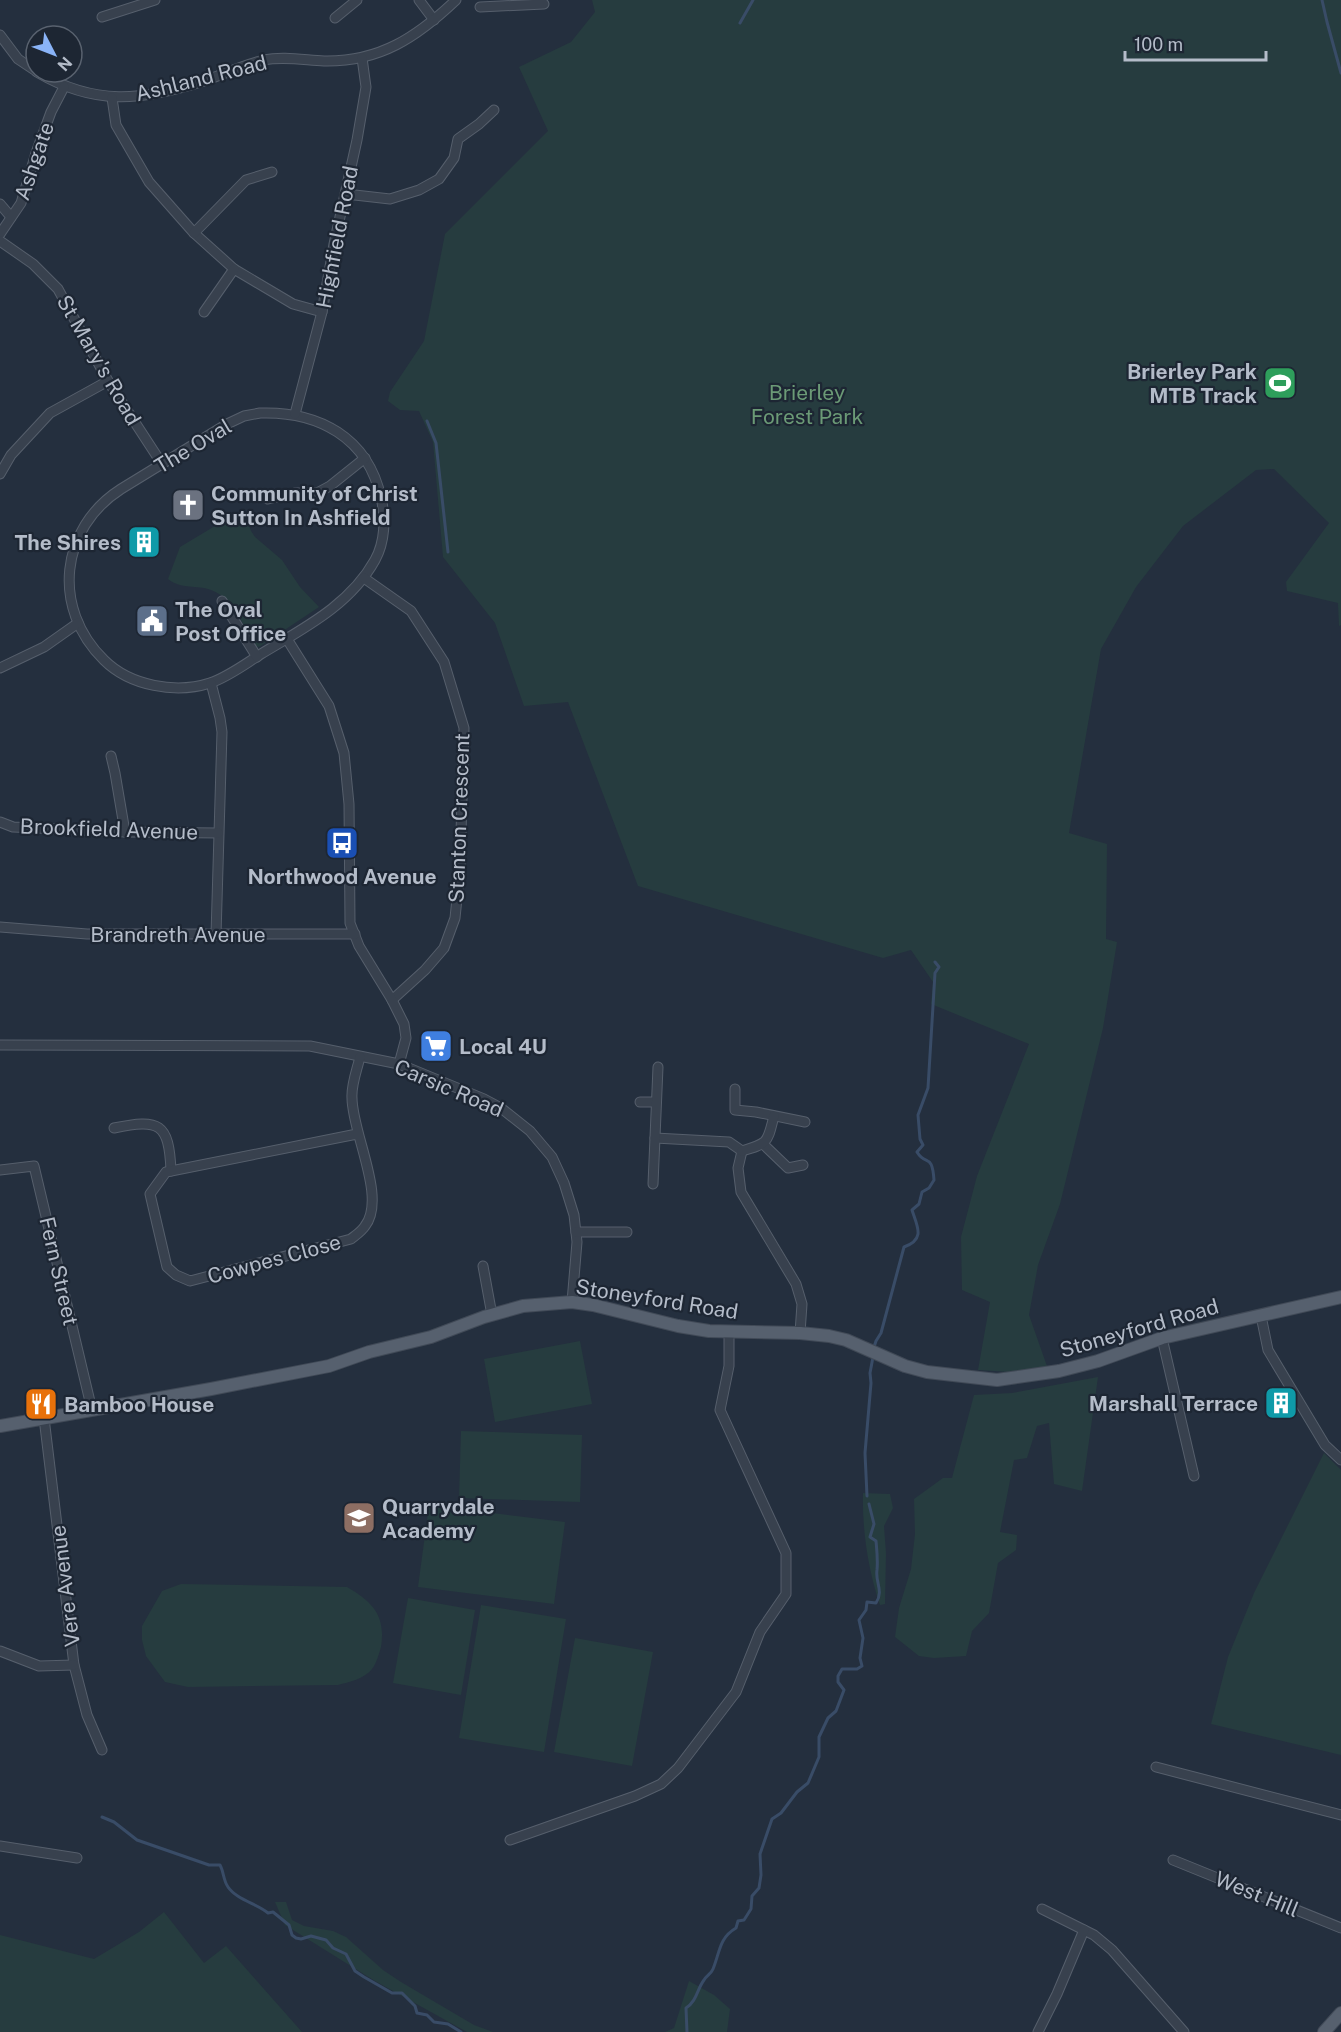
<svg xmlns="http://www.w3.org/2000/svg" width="1341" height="2032" font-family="'Public Sans',sans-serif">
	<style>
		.green { fill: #263c3f }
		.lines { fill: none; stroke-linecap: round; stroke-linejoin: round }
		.stream { stroke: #394c67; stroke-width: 3 }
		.minor-casing { stroke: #565f6c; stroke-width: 11 }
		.major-casing { stroke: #414a57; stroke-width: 14 }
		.minor { stroke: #38414e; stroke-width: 9 }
		.major { stroke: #56606e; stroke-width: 12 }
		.labels { text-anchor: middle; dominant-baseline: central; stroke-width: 4.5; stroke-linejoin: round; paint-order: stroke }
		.street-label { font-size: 21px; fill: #b4bcc9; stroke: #1d2633 }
		.poi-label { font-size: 21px; font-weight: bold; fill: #b4bcc9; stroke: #1d2633; text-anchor: start }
		.park-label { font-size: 21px; fill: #6b9a76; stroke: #1d2633 }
	</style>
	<rect width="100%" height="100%" fill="#242f3e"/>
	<g class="green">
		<polygon points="592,0 1341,0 1341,625 1339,626 1338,603 1287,591 1286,582 1329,523 1274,469 1256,470 1183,526 1136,587 1101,649 1069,833 1107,844 1106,939 1117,942 1103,1028 1060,1204 1038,1265 1029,1315 1048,1369 1010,1372 978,1370 990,1302 962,1290 961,1237 977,1176 1029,1044 931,1004 933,982 911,950 883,958 638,886 568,702 524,706 495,623 443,557 433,442 419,411 400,410 388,401 390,392 424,341 445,234 548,131 519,67 571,42 595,12"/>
		<path d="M230,517L247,520L251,531L255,537L282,560L300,587L319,607L259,647L255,646C244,627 232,595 208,589C193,585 181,589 168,579L180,547Z"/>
		<polygon points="580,1341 592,1404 495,1422 484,1359"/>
		<polygon points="1098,1377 1082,1491 1054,1484 1049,1423 1037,1426 1027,1458 1014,1460 1000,1532 1017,1535 1016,1550 998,1563 989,1613 972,1631 966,1656 934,1658 919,1656 895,1637 899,1608 911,1569 915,1534 914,1499 943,1478 952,1478 974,1395 1012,1393"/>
		<polygon points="461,1431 582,1435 580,1502 459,1498"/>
		<polygon points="1324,1453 1341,1470 1341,1755 1211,1724 1228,1657 1254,1593"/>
		<path d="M863,1493L890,1494L893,1508L884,1526L886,1553L885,1604L880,1605C868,1570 862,1529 863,1493Z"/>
		<polygon points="429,1505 565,1522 554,1604 418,1587"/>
		<path d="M181,1584L347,1587C373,1602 386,1616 381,1647C379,1654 376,1664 372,1669C364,1679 349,1682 338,1685L188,1687L165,1682L146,1656L142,1640V1626L162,1591Z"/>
		<polygon points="408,1598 475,1610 461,1695 393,1683"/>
		<polygon points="481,1605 566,1619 544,1752 459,1738"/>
		<polygon points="575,1638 653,1652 632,1766 554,1752"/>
		<polygon points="275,1902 286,1902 292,1920 304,1926 333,1931 346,1937 383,1970 401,1982 474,2025 493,2032 467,2032 375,1981 285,1925"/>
		<polygon points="164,1912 204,1963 226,1946 302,2032 0,2032 0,1935 94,1959 139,1932"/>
		<polygon points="689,1981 714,1995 730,2009 727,2032 665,2032 674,2028"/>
	</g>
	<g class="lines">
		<g class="stream">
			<polyline points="1322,0 1327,22 1341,73"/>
			<polyline points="740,23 753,0"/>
			<polyline points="427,421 436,443 448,552"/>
			<path d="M874,1347L876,1341L881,1333L904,1247C926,1239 917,1226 912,1210L919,1204L922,1192L929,1188L934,1180C932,1152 926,1167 917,1152L923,1145L920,1139L918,1115L928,1088L935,973L939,967L935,962"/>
			<polyline points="867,1496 865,1453 871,1383 870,1373 873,1357"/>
			<path d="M102,1817L114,1822L137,1840L209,1865H220C224,1872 223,1880 228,1887C236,1899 257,1904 268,1913L273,1912L289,1925L292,1935L296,1938L301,1939L311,1936L326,1940L333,1948L346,1954L355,1971L364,1977L392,1993H402L415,2006L417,2013L427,2015L434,2022L448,2024L461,2032"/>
			<path d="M687,2032L686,2008C697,2001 697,1989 704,1980C707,1975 711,1974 713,1969C720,1952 719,1938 736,1928L738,1921L744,1920L751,1909L752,1896L759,1888L761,1875L760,1854L772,1819L781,1813L797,1792L808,1783L819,1757V1737L828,1718L836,1711L844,1690L838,1682V1676L842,1669H857L862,1666L860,1658L863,1638L859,1620L866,1610L867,1602L876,1603C884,1591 875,1582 877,1570C878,1560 877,1552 876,1541L870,1537L874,1524L869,1504"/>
		</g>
		<g class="minor-casing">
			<g id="minor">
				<polyline points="419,0 434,20"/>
				<polyline points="480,7 544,4"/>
				<polyline points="102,17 155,0"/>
				<polyline points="335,18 357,0"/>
				<polyline points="0,35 18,59 36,71"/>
				<path d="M37,72C95,106 141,101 204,81C224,74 243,65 264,60C283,56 304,60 324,61C380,62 417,37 456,0"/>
				<polyline points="112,98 116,125 149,182 194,233 234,269 293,304 322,312"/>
				<polyline points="346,194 390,199 419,190 439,179 454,158 458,139 479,124 494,110"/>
				<polyline points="0,204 11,217"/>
				<polyline points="194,233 246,180 272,172"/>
				<polyline points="0,234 21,203 36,153 51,112 64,87"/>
				<polyline points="0,241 33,264 58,289 108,381 162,464"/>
				<polyline points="204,312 234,269"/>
				<path d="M260,413C318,411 368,437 381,498C386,518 385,542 375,560C350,605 304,628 261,654C245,664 228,677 210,683C176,694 130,686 104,660C51,608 60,528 121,489L227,424L244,416Z"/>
				<polyline points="295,414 322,312 334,244 357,140 366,87 362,58"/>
				<polyline points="0,474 11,455 50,413 108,381"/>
				<polyline points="268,499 295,493 317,493 330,486 365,458"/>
				<polyline points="364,578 411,611 444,662 464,728 460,869 455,918 444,948 425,970 392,1000"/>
				<polyline points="222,601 257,657"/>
				<polyline points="287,639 329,706 344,753 349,804 350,923 359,946 392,1000 404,1024 406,1038 399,1064"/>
				<polyline points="0,668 44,647 78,623"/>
				<polyline points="211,683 220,718 222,732 216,935"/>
				<polyline points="111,756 115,773 125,832"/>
				<polyline points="0,822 13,827 125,832 218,833"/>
				<polyline points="0,927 87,934 355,934"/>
				<polyline points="0,1045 310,1046 399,1064 484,1099 501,1108 530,1131 552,1157 564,1183 574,1215 577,1242 572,1302"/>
				<polyline points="735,1089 735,1110 756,1112 805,1122"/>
				<polyline points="640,1102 656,1102"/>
				<path d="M114,1128C159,1119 169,1122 171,1171"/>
				<path d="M357,1134L166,1172L150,1194L167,1267L176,1275L190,1281L351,1239C356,1235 362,1231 365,1226C387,1198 352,1133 352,1098C351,1085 357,1070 360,1057"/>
				<polyline points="655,1138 729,1142 742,1151 738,1168 741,1192 796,1284 802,1304 800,1333"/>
				<polyline points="763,1144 788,1168 803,1165"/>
				<path d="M742,1151C769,1143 767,1143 774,1116"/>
				<polyline points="0,1170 34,1166 92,1410"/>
				<polyline points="653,1184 658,1067"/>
				<polyline points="576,1232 627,1232"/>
				<polyline points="483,1266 492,1315"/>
				<polyline points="1261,1316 1268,1350 1325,1445 1341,1460"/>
				<polyline points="1162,1338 1194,1476"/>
				<polyline points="44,1418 74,1665 87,1715 102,1750"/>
				<polyline points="0,1651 39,1666 74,1665"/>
				<polyline points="1156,1767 1341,1815"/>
				<polyline points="510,1840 635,1796 661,1784 678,1768 736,1692 760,1632 786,1594 786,1553 720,1410 729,1366 729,1333"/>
				<polyline points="0,1846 77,1858"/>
				<polyline points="1173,1860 1341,1928"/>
				<polyline points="1042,1909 1094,1935 1112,1950 1184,2032"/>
				<polyline points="1038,2032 1057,1994 1084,1930"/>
			</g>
		</g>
		<g class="major-casing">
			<g id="major">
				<polyline points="0,1426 211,1389 329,1366 369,1352 431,1337 484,1317 523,1306 572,1302 593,1305 678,1326 709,1331 800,1333 829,1336 846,1340 905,1366 927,1372 997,1380 1059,1371 1098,1361 1162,1338 1341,1297"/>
				<polyline points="1324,2032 1341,2013"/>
			</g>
		</g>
		<use href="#minor" class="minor"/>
		<use href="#major" class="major"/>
	</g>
	<defs>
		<g id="stadium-square" transform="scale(1.725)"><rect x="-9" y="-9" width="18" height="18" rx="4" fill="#2e9e5b" stroke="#1d2633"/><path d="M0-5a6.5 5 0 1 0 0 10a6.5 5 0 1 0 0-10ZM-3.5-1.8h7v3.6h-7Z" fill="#fff"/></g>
		<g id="church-square" transform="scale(1.725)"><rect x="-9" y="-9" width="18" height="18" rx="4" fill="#6b7280" stroke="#1d2633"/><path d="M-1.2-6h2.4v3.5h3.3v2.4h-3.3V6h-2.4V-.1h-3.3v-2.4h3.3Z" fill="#fff"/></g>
		<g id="building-square" transform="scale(1.725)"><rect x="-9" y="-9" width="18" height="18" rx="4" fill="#0f9aa8" stroke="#1d2633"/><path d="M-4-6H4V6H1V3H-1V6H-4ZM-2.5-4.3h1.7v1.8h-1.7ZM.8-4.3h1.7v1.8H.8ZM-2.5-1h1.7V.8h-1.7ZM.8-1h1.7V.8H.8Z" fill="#fff"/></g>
		<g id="civic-square" transform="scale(1.725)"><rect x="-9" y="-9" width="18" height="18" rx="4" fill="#5c6f8a" stroke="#1d2633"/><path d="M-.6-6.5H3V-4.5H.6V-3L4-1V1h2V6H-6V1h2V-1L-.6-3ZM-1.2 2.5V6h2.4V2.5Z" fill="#fff"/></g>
		<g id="bus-square" transform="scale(1.725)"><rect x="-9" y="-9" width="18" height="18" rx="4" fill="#1a4fb4" stroke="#1d2633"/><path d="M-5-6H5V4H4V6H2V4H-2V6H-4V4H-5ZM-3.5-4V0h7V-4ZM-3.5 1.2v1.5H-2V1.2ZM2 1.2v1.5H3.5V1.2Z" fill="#fff"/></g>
		<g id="supermarket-square" transform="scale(1.725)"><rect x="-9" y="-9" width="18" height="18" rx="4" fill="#3f7fe0" stroke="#1d2633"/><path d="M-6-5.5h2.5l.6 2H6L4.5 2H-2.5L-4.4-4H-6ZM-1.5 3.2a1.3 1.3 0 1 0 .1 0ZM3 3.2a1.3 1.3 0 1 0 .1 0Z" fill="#fff"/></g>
		<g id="restaurant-square" transform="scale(1.725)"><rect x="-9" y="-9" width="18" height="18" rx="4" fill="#e8710a" stroke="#1d2633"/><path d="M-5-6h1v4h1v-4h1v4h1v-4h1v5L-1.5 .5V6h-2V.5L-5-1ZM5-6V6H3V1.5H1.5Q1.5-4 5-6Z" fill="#fff"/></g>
		<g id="school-square" transform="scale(1.725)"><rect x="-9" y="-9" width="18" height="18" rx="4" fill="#8d6e63" stroke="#1d2633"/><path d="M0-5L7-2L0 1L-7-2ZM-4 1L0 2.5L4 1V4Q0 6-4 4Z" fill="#fff"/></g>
	</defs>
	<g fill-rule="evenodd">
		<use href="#stadium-square" x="1280" y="383"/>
		<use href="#church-square" x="188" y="505"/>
		<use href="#building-square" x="144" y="542"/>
		<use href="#civic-square" x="152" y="621"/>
		<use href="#bus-square" x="342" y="843"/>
		<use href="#supermarket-square" x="436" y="1046"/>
		<use href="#building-square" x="1281" y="1403"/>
		<use href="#restaurant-square" x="41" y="1404"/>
		<use href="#school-square" x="359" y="1518"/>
	</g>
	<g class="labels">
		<g class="street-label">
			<text transform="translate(201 78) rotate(-14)">Ashland Road</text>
			<text transform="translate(34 161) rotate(-71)">Ashgate</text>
			<text transform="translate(337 237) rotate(-79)">Highfield Road</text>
			<text transform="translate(99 360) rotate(60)">St Mary's Road</text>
			<text transform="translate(193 446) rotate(-31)">The Oval</text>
			<text transform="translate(459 818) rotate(-88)">Stanton Crescent</text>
			<text transform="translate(109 829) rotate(2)">Brookfield Avenue</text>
			<text x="178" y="934">Brandreth Avenue</text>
			<text transform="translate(449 1088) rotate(23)">Carsic Road</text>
			<text transform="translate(274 1259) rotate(-15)">Cowpes Close</text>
			<text transform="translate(59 1271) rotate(77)">Fern Street</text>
			<text transform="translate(657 1299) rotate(9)">Stoneyford Road</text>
			<text transform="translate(1139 1328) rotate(-16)">Stoneyford Road</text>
			<text transform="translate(65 1586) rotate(-97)">Vere Avenue</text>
			<text transform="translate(1257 1894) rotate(22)">West Hill</text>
		</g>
		<g class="poi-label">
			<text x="1257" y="371" text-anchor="end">Brierley Park<tspan x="1257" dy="24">MTB Track</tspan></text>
			<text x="211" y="493">Community of Christ<tspan x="211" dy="24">Sutton In Ashfield</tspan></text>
			<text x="121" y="542" text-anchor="end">The Shires</text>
			<text x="175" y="609">The Oval<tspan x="175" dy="24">Post Office</tspan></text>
			<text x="342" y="876" text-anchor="middle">Northwood Avenue</text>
			<text x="459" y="1046">Local 4U</text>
			<text x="1258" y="1403" text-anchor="end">Marshall Terrace</text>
			<text x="64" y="1404">Bamboo House</text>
			<text x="382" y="1506">Quarrydale<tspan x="382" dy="24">Academy</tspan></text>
		</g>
		<g class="park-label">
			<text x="807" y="392">Brierley<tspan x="807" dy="24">Forest Park</tspan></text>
		</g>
	</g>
	<g transform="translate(54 54) rotate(132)"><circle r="28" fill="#1d2633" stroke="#59626f" stroke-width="1.5"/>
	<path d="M0-4.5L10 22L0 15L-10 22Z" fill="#8ab4f8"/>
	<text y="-9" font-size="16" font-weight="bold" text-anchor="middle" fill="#b4bcc9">N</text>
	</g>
	<path d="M1125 51v9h141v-9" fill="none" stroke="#b4bcc9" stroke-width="3"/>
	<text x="1134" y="51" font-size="18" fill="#b4bcc9" stroke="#1d2633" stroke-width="4.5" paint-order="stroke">100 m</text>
</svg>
